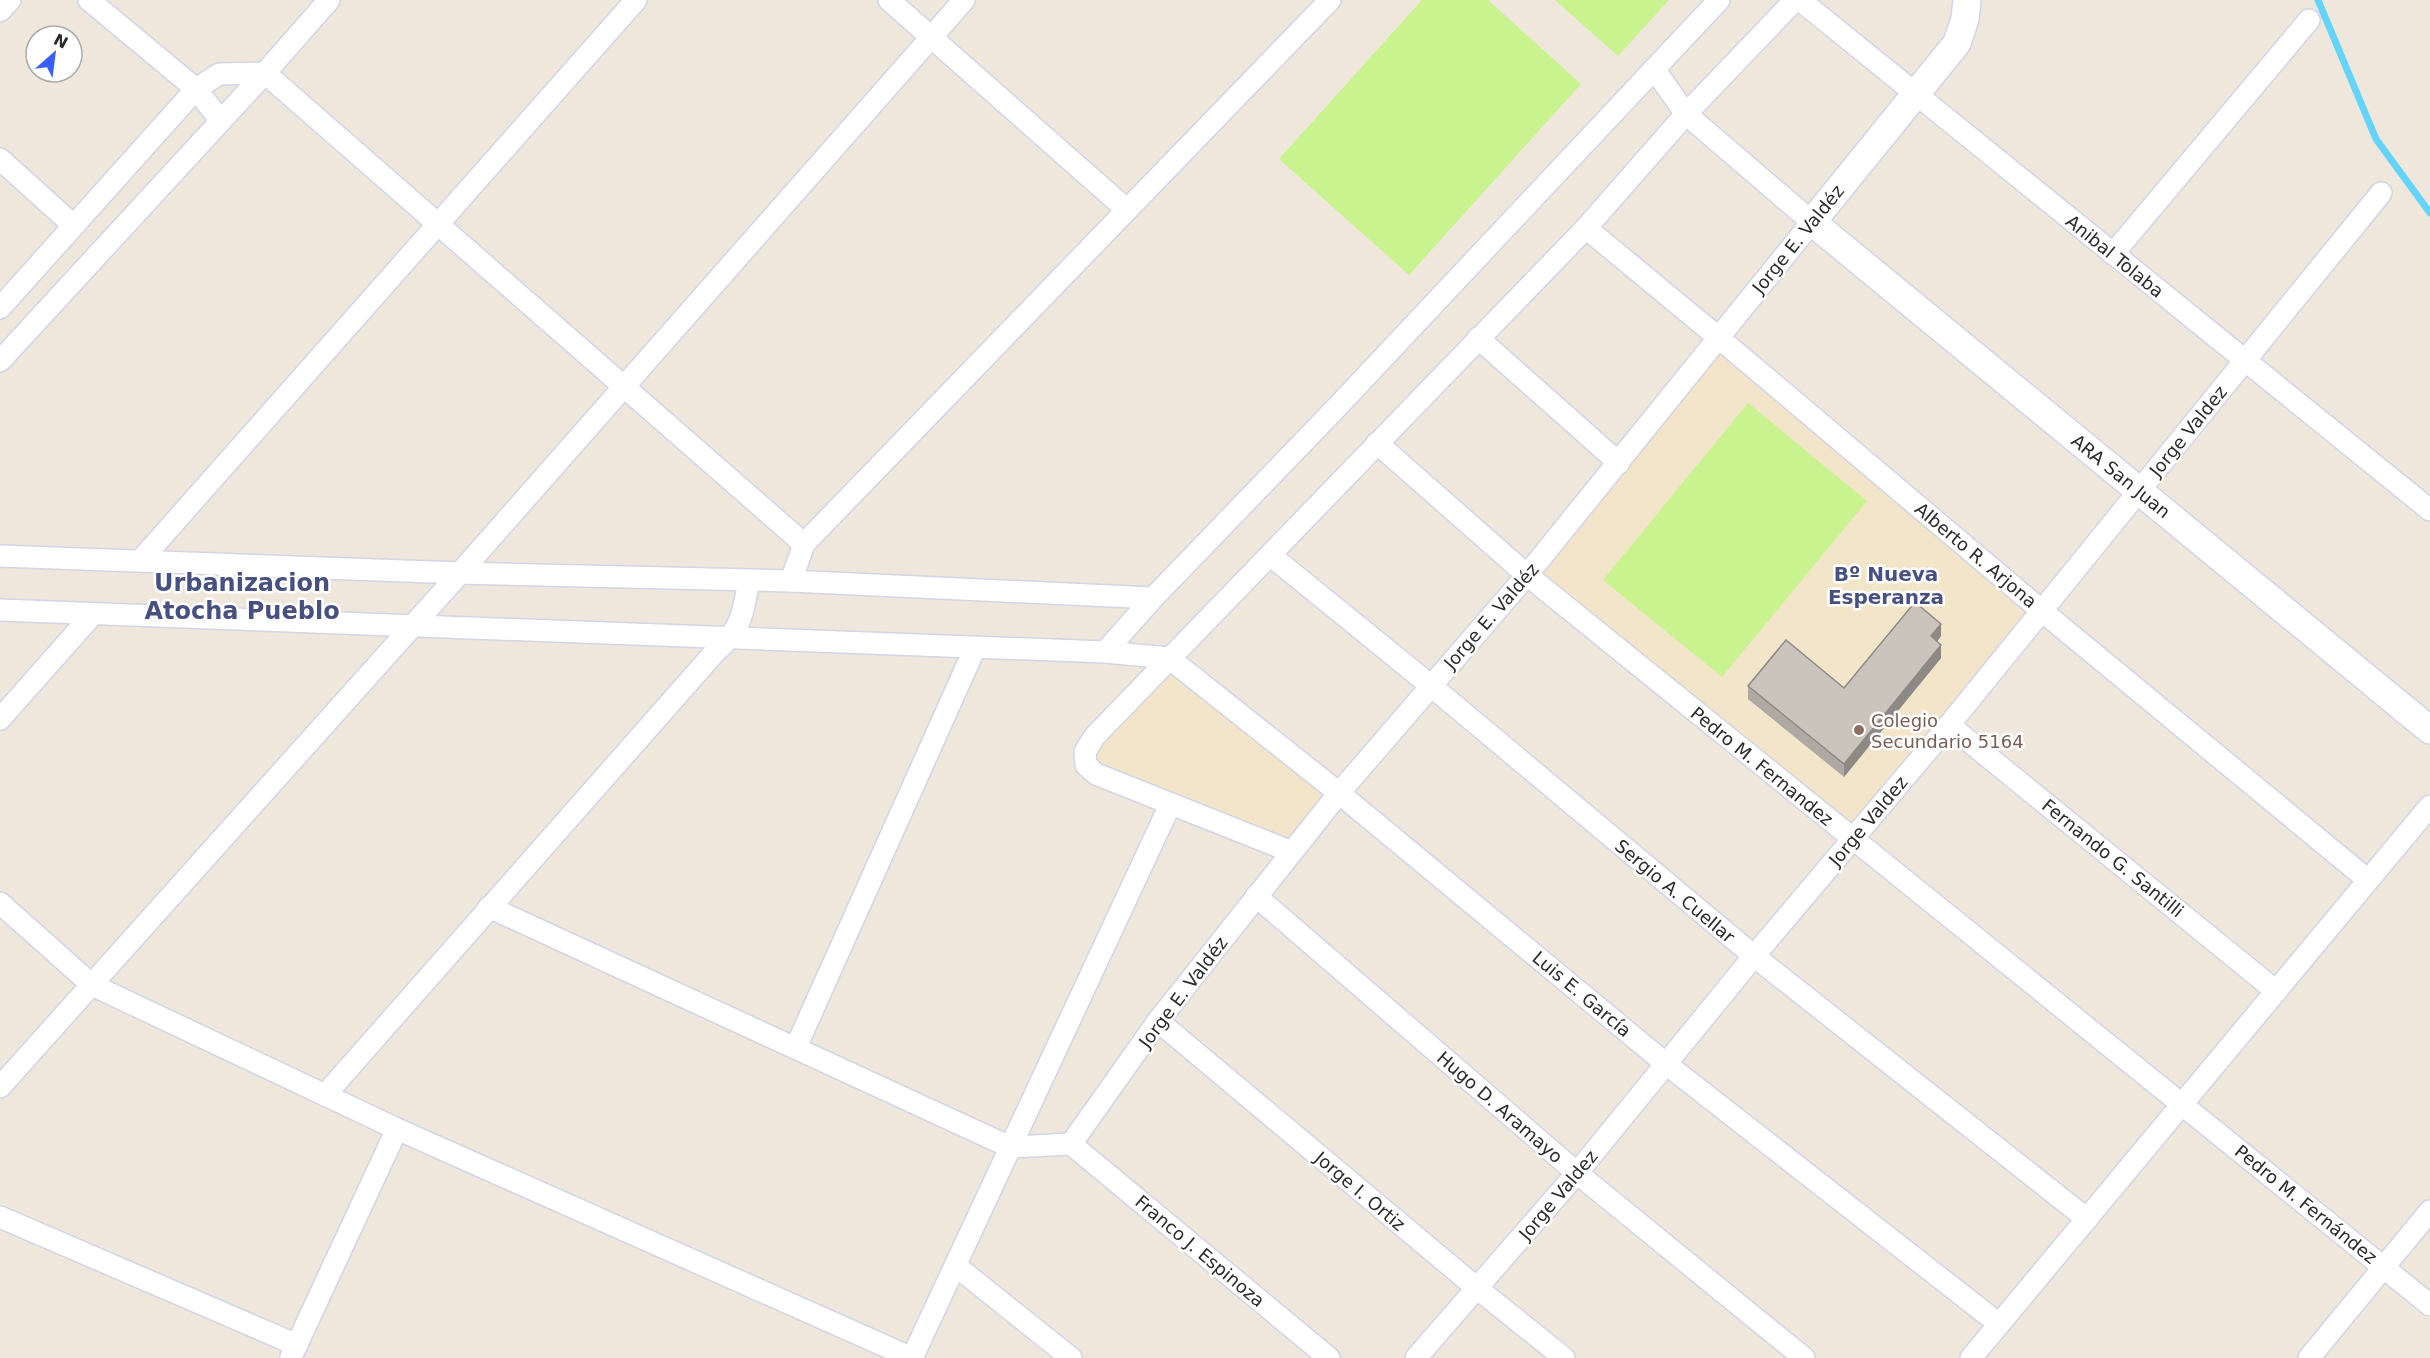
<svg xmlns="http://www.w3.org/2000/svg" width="2430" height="1358" font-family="'DejaVu Sans',sans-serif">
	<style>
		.education { fill: #f2e5ca }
		.pitch { fill: #c9f38e }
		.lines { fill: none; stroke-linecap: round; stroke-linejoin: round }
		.stream { stroke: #65d4fb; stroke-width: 7 }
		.minor-casing { stroke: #d1d5e6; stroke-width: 24 }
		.tertiary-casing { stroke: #d1d5e6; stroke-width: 30 }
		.minor { stroke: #fff; stroke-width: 21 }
		.tertiary { stroke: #fff; stroke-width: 27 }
		.wall { fill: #aea9a2 }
		.shaded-wall { fill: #8d8984 }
		.building { fill: #cac4bc; stroke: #8d8984; stroke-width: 1.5 }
		.education-dot { fill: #8d6e63; stroke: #fff; stroke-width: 2 }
		.labels { text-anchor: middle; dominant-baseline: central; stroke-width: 5; stroke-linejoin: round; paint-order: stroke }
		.street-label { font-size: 18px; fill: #2b2b2b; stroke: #fff }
		.education-label { font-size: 18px; fill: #785e54; stroke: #fff; text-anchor: start }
		.neighbourhood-label { font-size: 20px; font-weight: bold; fill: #475181; stroke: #fff }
		.district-label { font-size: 24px; font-weight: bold; fill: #475181; stroke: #fff }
	</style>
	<rect width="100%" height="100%" fill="#efe7dc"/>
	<g class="education">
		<polygon points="1719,340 2038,610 1853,835 1530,574"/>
		<polygon points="1170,661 1337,793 1292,851 1097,773 1094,738"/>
	</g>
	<g class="pitch">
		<polygon points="1422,0 1488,0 1581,84 1409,275 1279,159"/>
		<polygon points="1555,0 1669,0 1618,56"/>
		<polygon points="1748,403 1867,501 1722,677 1603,580"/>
	</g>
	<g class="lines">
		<polyline class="stream" points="2318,0 2376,139 2430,213"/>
		<g class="minor-casing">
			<g id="minor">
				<polyline points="89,0 196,89 221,121"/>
				<polyline points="889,0 1126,209"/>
				<polyline points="1800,0 2430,510"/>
				<polyline points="0,11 10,0"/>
				<polyline points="0,159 73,225"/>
				<polyline points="1586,228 1719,338 2042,611 2368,880"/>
				<polyline points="2113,254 2309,20"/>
				<polyline points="0,308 196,89 219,74 265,73 804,544"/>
				<polyline points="1478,338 1619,463"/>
				<polyline points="0,361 265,73 329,0"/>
				<polyline points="1377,443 1527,575 2430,1305"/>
				<polyline points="1270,555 1430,685 1754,956 2087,1219"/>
				<polyline points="0,556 460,573 791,581 1153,598"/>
				<polyline points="141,560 636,0"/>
				<polyline points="791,581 804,544 1330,0"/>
				<polyline points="0,610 1105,652 1169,658 1339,793 1665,1063 1999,1324"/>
				<polyline points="1105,652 1153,598 1339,405 1719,0"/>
				<polyline points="0,719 93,614"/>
				<polyline points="1949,725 2276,991"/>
				<polyline points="1292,852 1096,774 1086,765 1085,752 1094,737 1586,228 1686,114 1795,0"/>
				<polyline points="1256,896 1577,1173 1804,1358"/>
				<polyline points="0,903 92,985 397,1129 912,1358"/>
				<polyline points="489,907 1010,1147 1071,1144"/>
				<polyline points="1158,1021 1478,1289 1564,1358"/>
				<polyline points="796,1047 975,648"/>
				<polyline points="0,1087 460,573 964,0"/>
				<path d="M325,1095L715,652C742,629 743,613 749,580"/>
				<polyline points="1071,1144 1158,1021 1339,793 1527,575 1812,222 1686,114 1654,69"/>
				<polyline points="1071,1144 1329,1358"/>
				<polyline points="0,1217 297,1345"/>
				<polyline points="956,1266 1071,1358"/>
				<polyline points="291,1357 397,1129"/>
				<polyline points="912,1358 1170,805"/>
				<polyline points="1416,1358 1577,1173 1754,956 1949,725 2381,193"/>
				<polyline points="1971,1358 2430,806"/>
				<polyline points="2309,1358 2430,1211"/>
			</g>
		</g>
		<g class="tertiary-casing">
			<polyline id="tertiary" points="1967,0 1965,19 1957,43 1812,222 2430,730"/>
		</g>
		<use href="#minor" class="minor"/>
		<use href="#tertiary" class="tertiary"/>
	</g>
	<polygon class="wall" points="1941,636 1937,642 1941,658 1844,777 1748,699 1748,686 1844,688"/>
	<g class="shaded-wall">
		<polygon points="1941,624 1941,636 1931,649 1931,636"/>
		<polygon points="1941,645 1941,658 1844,777 1844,764"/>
	</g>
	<polygon class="building" points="1915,602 1941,624 1931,636 1941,645 1844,764 1748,686 1786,640 1844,688"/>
	<circle class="education-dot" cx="1859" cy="730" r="6"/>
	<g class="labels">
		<g class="street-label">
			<text transform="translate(1798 239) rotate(-51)">Jorge E. Valdéz</text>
			<text transform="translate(2115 256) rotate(39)">Anibal Tolaba</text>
			<text transform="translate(2188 431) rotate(-51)">Jorge Valdez</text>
			<text transform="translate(2121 476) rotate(39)">ARA San Juan</text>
			<text transform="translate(1976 555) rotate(40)">Alberto R. Arjona</text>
			<text transform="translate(1491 616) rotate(-49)">Jorge E. Valdéz</text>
			<text transform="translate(1762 766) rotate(39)">Pedro M. Fernandez</text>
			<text transform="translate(1868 821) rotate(-50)">Jorge Valdez</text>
			<text transform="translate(2113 858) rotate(39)">Fernando G. Santilli</text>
			<text transform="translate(1675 891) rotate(40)">Sergio A. Cuellar</text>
			<text transform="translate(1183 992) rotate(-53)">Jorge E. Valdéz</text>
			<text transform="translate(1582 994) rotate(40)">Luis E. García</text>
			<text transform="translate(1500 1107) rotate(41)">Hugo D. Aramayo</text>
			<text transform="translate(1360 1191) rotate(40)">Jorge I. Ortiz</text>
			<text transform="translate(1558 1195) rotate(-50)">Jorge Valdez</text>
			<text transform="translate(2306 1204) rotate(39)">Pedro M. Fernández</text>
			<text transform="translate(1200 1251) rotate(40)">Franco J. Espinoza</text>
		</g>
		<g class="education-label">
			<text x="1871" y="720">Colegio<tspan x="1871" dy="21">Secundario 5164</tspan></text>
		</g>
		<g class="neighbourhood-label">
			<text x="1886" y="574">Bº Nueva<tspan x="1886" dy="23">Esperanza</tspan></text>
		</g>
		<g class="district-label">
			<text x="242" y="583">Urbanizacion<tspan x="242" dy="28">Atocha Pueblo</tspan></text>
		</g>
	</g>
	<g transform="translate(54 54) rotate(28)"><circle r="28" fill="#ffffff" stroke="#aaaaaa" stroke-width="1.5"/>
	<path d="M0-4.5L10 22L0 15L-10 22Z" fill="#395fff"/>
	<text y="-9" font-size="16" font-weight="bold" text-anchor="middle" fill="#2b2b2b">N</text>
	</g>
</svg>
